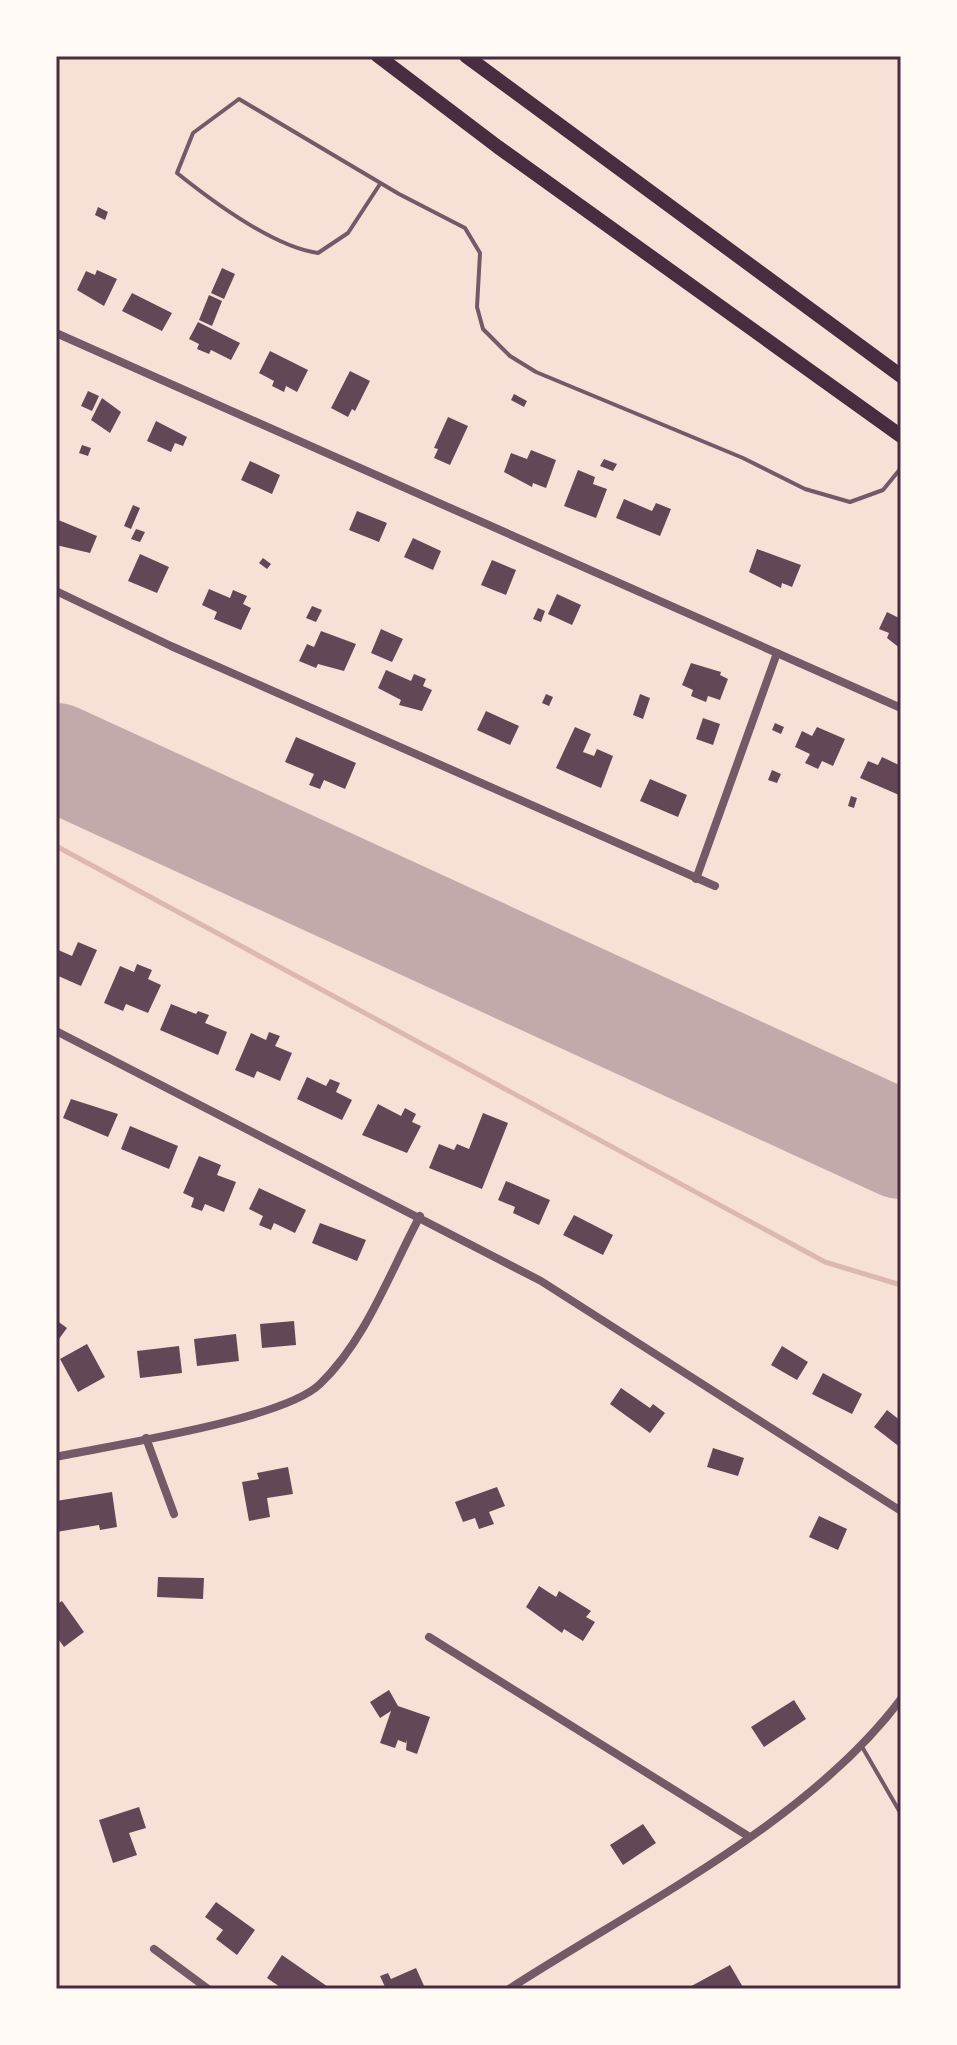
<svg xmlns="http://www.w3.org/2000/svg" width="957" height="2045" font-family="Raleway,sans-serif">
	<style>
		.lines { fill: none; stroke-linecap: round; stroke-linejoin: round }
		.stream { stroke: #dcb8b0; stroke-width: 5 }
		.runway { stroke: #c3aaaa; stroke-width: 108 }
		.building { fill: #644757 }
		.service { stroke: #755966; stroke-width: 4 }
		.minor { stroke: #755966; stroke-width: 8 }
		.trunk { stroke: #4a2c40; stroke-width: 14 }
		.neatline { fill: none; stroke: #4a2c40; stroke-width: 3 }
	</style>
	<rect width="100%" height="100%" fill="#f7e1d7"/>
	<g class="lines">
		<polyline class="stream" points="56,846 825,1262 901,1285"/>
		<polyline class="runway" points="56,757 901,1145"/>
	</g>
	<g class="building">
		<polygon points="98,207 108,212 105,220 95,215"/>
		<polygon points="222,268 235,274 224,299 211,293"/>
		<polygon points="97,270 117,279 104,306 77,290 86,271 95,275"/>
		<polygon points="132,293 172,313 162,331 122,311"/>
		<polygon points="209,295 222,301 212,326 199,320"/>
		<polygon points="198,322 240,343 231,360 211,350 209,354 197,349 199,344 189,339"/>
		<polygon points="270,351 308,370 297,392 286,386 284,392 272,386 274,381 259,373"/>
		<polygon points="350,371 370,381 355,411 352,409 348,417 331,408"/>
		<polygon points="88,391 99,396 92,411 81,406"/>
		<polygon points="514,394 527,401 524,407 511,400"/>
		<polygon points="102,398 121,412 110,433 91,420"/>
		<polygon points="448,417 468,426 450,465 434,458 438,449 434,448"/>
		<polygon points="156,421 187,437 183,446 175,443 171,452 147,441"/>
		<polygon points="82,445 91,448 88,456 79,453"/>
		<polygon points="531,450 556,460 546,488 533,483 532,487 504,472 511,453 527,459"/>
		<polygon points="604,459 617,464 613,471 600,466"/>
		<polygon points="250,461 280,475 272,494 241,480"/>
		<polygon points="578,470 595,477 593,484 607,489 596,518 564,506"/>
		<polygon points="624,499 652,511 656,503 671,509 660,536 616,518"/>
		<polygon points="133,505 140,508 131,529 124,526"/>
		<polygon points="357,511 387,523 379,542 349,530"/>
		<polygon points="56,519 97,536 90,553 56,545"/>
		<polygon points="136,529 145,532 140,542 131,539"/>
		<polygon points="413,538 441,551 433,570 404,557"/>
		<polygon points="757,549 801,565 792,587 782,583 781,588 749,572"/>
		<polygon points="140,554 169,567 157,593 128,581"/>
		<polygon points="263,558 271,564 267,569 259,563"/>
		<polygon points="492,560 516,570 506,595 481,585"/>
		<polygon points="209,589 230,598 233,590 247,596 243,604 251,608 241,630 214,619 217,612 202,605"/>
		<polygon points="557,594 581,605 572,625 548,614"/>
		<polygon points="312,606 322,610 316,622 306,618"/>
		<polygon points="538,608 545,611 541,622 533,619"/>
		<polygon points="887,612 901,619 901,649 887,638 889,633 879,629"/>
		<polygon points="381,629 403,639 392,662 371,653"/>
		<polygon points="321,631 356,644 344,671 318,664 316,668 299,661 307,644 314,647"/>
		<polygon points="691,663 721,672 720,675 728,679 720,700 708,696 706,702 691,696 693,690 682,685"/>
		<polygon points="386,670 411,681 414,674 426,679 423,686 432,690 422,711 399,705 401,700 378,688"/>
		<polygon points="546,694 553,697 549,706 542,703"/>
		<polygon points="640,694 650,698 643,719 633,715"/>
		<polygon points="486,711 519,726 510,745 477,730"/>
		<polygon points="703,718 720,724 713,745 696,739"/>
		<polygon points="775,723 784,727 781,734 772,730"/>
		<polygon points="575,727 591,734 583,752 594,756 597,749 613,756 601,788 556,768"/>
		<polygon points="817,727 845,739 833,766 822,761 818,769 805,763 810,754 795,747 802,731 812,736"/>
		<polygon points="296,737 356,763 345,789 324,780 320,789 309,785 314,774 285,762"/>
		<polygon points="882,757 899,765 899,795 860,778 868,761 878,765"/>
		<polygon points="772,770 781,774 777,783 768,780"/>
		<polygon points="650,779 687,795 678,817 640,801"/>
		<polygon points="851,796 857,798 854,808 848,806"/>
		<polygon points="78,942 97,950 81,986 56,975 56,949 72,956"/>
		<polygon points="137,964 152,970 148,979 161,985 148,1013 126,1004 123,1011 104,1003 120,966 134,972"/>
		<polygon points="171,1004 196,1014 198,1011 209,1015 205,1023 227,1032 218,1055 160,1030"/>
		<polygon points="269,1032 280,1036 275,1046 292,1053 280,1081 257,1071 254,1078 235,1070 251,1033 266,1040"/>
		<polygon points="307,1077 326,1086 330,1079 340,1083 336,1092 352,1100 342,1120 297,1099"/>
		<polygon points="71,1099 118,1114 108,1137 63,1118"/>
		<polygon points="378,1104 401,1116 405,1108 416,1114 412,1122 421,1126 407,1153 362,1135"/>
		<polygon points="483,1113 508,1123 482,1189 429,1168 439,1144 454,1150 457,1144 469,1149"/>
		<polygon points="130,1126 178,1146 169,1169 121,1149"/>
		<polygon points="199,1156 221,1165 217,1175 236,1182 224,1212 205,1204 202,1211 191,1207 194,1198 183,1193"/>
		<polygon points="506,1181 550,1200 539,1225 513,1213 515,1207 498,1200"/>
		<polygon points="259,1188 306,1210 295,1233 274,1223 271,1230 259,1225 263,1216 249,1209"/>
		<polygon points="574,1215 613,1235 603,1255 563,1235"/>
		<polygon points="320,1223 366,1240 357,1261 312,1243"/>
		<polygon points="56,1320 67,1328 56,1343"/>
		<polygon points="294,1321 296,1345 262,1348 260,1324"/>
		<polygon points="236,1334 239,1361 197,1366 194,1339"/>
		<polygon points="87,1344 105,1377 78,1392 60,1359"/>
		<polygon points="179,1346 182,1373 140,1378 137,1351"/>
		<polygon points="782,1346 808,1362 797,1380 771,1365"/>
		<polygon points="823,1373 862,1394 852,1414 812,1394"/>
		<polygon points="621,1388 650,1408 653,1404 665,1413 650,1433 610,1404"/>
		<polygon points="887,1410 901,1421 901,1448 874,1427"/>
		<polygon points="713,1448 744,1458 738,1476 707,1467"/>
		<polygon points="288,1467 293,1494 267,1498 270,1517 249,1521 242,1482 259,1479 257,1473"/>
		<polygon points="497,1487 505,1506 489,1512 494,1524 479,1529 475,1518 463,1522 455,1502"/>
		<polygon points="112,1492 117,1527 100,1530 99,1525 56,1532 56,1501"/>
		<polygon points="819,1516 847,1529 838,1550 809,1537"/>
		<polygon points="158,1577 204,1578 203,1599 157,1597"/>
		<polygon points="539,1586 556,1597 559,1591 591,1611 586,1617 595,1622 583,1641 564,1629 562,1633 526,1607"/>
		<polygon points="62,1601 84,1632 64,1647 56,1636 56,1605"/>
		<polygon points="389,1690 398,1706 430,1717 417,1754 406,1750 407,1739 406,1743 398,1740 395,1748 380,1743 391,1711 380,1718 370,1702"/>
		<polygon points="794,1700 806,1719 764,1747 751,1727"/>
		<polygon points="139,1807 146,1828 129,1833 137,1855 113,1863 99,1820"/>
		<polygon points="643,1824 656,1843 623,1865 610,1845"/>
		<polygon points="216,1902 255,1930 237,1955 216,1939 223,1930 205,1917"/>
		<polygon points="282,1955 331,1989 283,1989 267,1978"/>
		<polygon points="730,1965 744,1989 686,1989"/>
		<polygon points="416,1968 425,1988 421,1989 386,1989 380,1976 388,1973 391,1979"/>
	</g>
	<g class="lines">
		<g class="service">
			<path d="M380,184L348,233L318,253C274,247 212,201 177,173L193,133L239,99L399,194L465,228L480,253L477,307L483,329L510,356L536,372L743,458L805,489L850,502L883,490L901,468"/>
			<polyline points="861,1745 901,1814"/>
		</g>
		<g class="minor">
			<polyline points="56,333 901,708"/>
			<polyline points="56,591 171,646 715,886"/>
			<polyline points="696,879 777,653"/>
			<polyline points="56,1031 541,1281 901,1511"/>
			<polyline points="146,1438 174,1514"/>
			<path d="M56,1457C112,1445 283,1420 320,1384C366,1340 390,1272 420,1216"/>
			<polyline points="429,1637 748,1836"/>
			<polyline points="154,1949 208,1989"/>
			<path d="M509,1989C637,1906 809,1822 901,1699"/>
		</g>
		<g class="trunk">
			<polyline points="378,56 498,147 901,436"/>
			<polyline points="466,56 901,376"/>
		</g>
	</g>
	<rect width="957" height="2045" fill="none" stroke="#fffaf5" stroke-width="116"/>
	<rect x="58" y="58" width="841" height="1929" class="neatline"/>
</svg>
